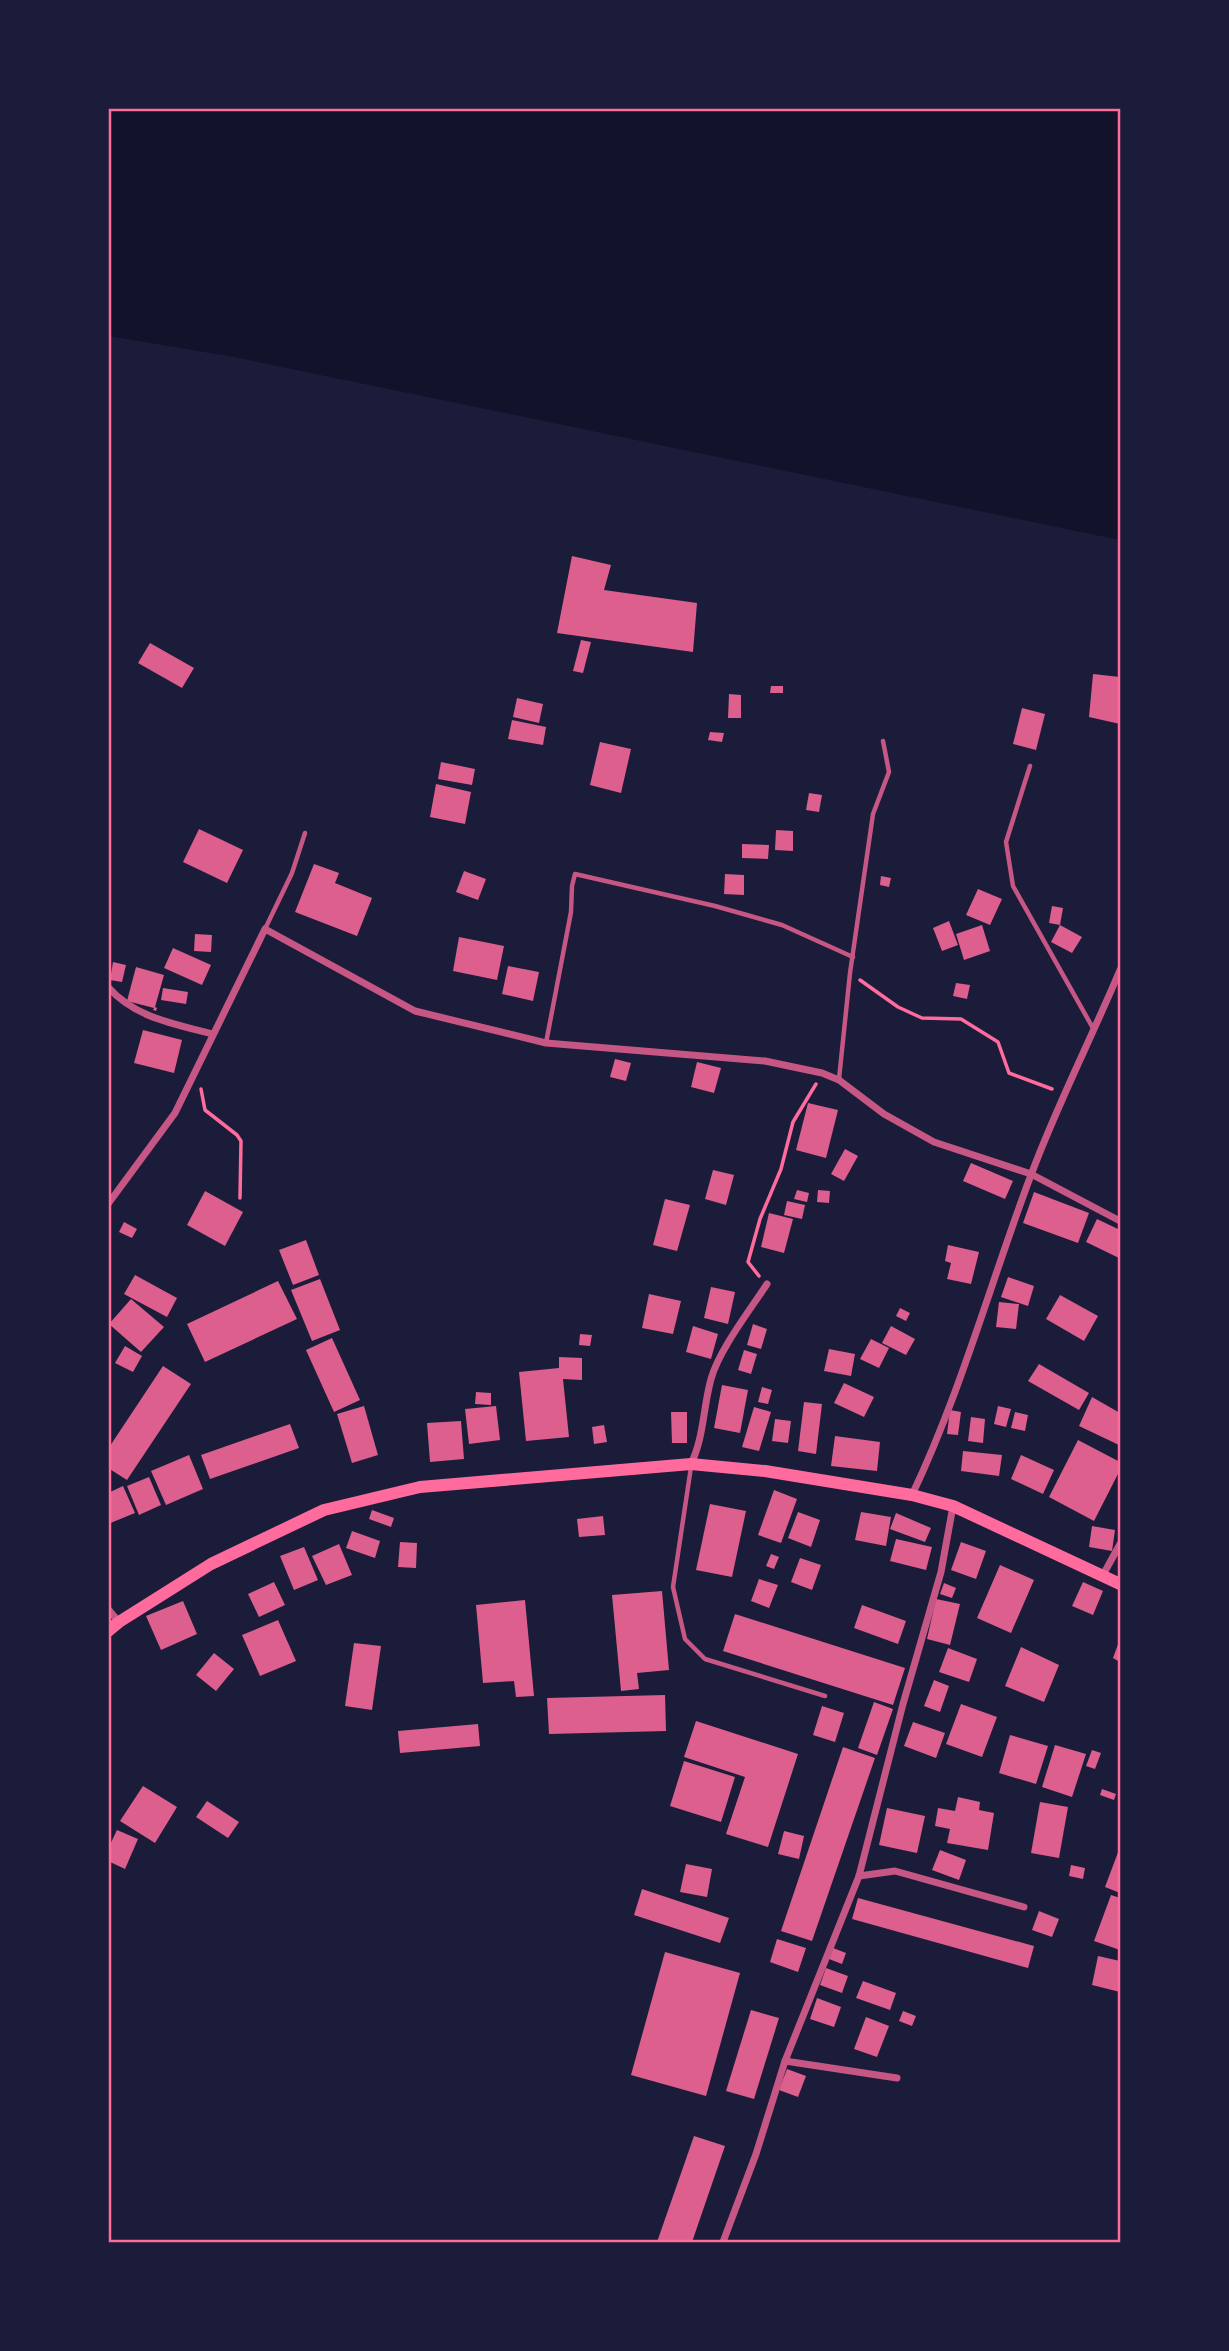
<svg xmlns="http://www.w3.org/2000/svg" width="1229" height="2351" font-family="'Asap Condensed',sans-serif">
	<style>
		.water { fill: #12122b }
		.building { fill: #dd5f8e }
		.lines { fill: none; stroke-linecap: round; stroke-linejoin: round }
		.path { stroke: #ff6b9d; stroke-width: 3.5 }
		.service { stroke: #c65784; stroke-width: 4.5 }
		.minor { stroke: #c65784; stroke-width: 7 }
		.secondary { stroke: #ff6b9d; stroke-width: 12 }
		.neatline { fill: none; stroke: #ff6b9d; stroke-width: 2.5 }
	</style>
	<rect width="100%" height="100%" fill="#1b1b3a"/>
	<polygon class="water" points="108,109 1120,109 1120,540 234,357 109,336"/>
	<g class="building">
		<polygon points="572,556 611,565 604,590 697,603 693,652 557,633"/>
		<polygon points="581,640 591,642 583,673 573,671"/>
		<polygon points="150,643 194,668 182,688 138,663"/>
		<polygon points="1093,674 1120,677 1120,724 1089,717"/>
		<polygon points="771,686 783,686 783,693 770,693"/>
		<polygon points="729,694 741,695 741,718 728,718"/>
		<polygon points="517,698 543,704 539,723 513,717"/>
		<polygon points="1022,708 1045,714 1036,750 1013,744"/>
		<polygon points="512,720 546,727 543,745 508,739"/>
		<polygon points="710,732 724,733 722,742 708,740"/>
		<polygon points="600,742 631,749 621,793 590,785"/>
		<polygon points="441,762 475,769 472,785 438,779"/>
		<polygon points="436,784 471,792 465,824 430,817"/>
		<polygon points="809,793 822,795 819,812 806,810"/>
		<polygon points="199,829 243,850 227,883 183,862"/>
		<polygon points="776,830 793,831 793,851 775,850"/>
		<polygon points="742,844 769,845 768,859 742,858"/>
		<polygon points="314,864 339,873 335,883 372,898 357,936 295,912"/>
		<polygon points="464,871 486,879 478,900 456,892"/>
		<polygon points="725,874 744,875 744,895 724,894"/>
		<polygon points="881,876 891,878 889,887 880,885"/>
		<polygon points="978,889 1002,899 990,925 966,915"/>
		<polygon points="1052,906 1063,908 1060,925 1049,923"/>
		<polygon points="949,921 958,945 942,951 933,928"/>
		<polygon points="982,925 990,951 964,960 956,934"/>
		<polygon points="1060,925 1082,937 1072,953 1051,942"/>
		<polygon points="195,934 212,935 211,952 194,951"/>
		<polygon points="459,937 504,946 497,980 453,971"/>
		<polygon points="173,948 211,965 202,985 164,968"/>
		<polygon points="113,962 126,965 122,982 110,980"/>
		<polygon points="508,966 539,972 533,1001 502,994"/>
		<polygon points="136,967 164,975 155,1007 157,1008 156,1011 153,1010 154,1008 127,1001"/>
		<polygon points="956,983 970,985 967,999 953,996"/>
		<polygon points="163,988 188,992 186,1004 161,1000"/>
		<polygon points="143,1030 182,1040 174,1073 134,1063"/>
		<polygon points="615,1059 631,1063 626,1081 610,1077"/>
		<polygon points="697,1062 721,1068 714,1093 691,1087"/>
		<polygon points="808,1103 838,1110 826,1158 796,1150"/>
		<polygon points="845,1149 858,1156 844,1181 831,1174"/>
		<polygon points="971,1163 1013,1181 1005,1199 963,1181"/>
		<polygon points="713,1170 734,1175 726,1205 705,1199"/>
		<polygon points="797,1190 809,1193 807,1202 794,1199"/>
		<polygon points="818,1190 830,1191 829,1203 817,1202"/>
		<polygon points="205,1191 243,1212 225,1246 187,1225"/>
		<polygon points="1034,1192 1089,1213 1078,1243 1023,1223"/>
		<polygon points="665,1199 690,1205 677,1251 653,1245"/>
		<polygon points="787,1201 805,1205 802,1219 784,1215"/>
		<polygon points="769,1213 793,1219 784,1253 761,1247"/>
		<polygon points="1097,1219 1120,1230 1119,1258 1086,1242"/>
		<polygon points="124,1222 137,1229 132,1238 119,1232"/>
		<polygon points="306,1240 319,1275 293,1285 279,1250"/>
		<polygon points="948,1245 979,1252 971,1284 947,1279 951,1263 945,1261"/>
		<polygon points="135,1275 177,1298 167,1317 124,1294"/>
		<polygon points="1008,1277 1034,1286 1028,1306 1001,1297"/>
		<polygon points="320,1279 340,1330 312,1341 291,1290"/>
		<polygon points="278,1281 297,1319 205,1362 187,1324"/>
		<polygon points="711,1287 735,1292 728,1324 704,1318"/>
		<polygon points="649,1294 681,1301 673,1334 642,1328"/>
		<polygon points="1060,1295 1098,1316 1084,1341 1046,1319"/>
		<polygon points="131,1299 164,1327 141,1352 109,1324"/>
		<polygon points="999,1302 1019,1304 1016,1329 996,1327"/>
		<polygon points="900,1308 910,1313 906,1321 896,1316"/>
		<polygon points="753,1324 767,1329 761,1349 747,1345"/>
		<polygon points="693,1326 718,1334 711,1359 686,1352"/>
		<polygon points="891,1326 915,1339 906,1355 882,1343"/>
		<polygon points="580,1334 592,1335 590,1346 579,1345"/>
		<polygon points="332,1338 360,1400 334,1412 306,1350"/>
		<polygon points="871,1339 889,1348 879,1368 860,1359"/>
		<polygon points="125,1346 142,1356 133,1372 115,1363"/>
		<polygon points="829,1349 855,1354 851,1376 824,1371"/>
		<polygon points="744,1350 757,1354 751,1374 738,1370"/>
		<polygon points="559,1357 582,1358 582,1380 563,1379 569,1437 526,1441 519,1372 559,1368"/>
		<polygon points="1039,1364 1089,1393 1079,1410 1028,1381"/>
		<polygon points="163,1366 191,1384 127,1480 108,1468 108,1449"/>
		<polygon points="844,1383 874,1397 864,1417 834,1403"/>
		<polygon points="722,1385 748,1390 740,1433 714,1428"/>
		<polygon points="762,1387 772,1390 768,1404 758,1402"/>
		<polygon points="476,1392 491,1393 491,1405 475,1404"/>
		<polygon points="1092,1397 1120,1413 1119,1445 1079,1426"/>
		<polygon points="804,1402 822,1404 816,1454 798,1451"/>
		<polygon points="364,1406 378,1455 352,1463 337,1414"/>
		<polygon points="496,1406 500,1440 469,1444 465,1409"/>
		<polygon points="998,1406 1011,1409 1006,1427 994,1424"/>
		<polygon points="754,1407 771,1412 759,1451 742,1447"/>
		<polygon points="950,1410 961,1412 958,1435 947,1434"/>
		<polygon points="671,1412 687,1412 687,1443 672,1443"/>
		<polygon points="1015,1412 1028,1415 1025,1431 1011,1428"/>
		<polygon points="971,1417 985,1419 983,1443 968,1441"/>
		<polygon points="775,1419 791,1421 788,1443 772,1441"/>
		<polygon points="461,1421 464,1459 430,1462 427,1423"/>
		<polygon points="290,1424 299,1448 210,1479 201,1455"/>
		<polygon points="604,1425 607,1442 594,1444 592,1427"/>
		<polygon points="835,1436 880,1442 877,1471 831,1466"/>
		<polygon points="1078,1440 1120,1462 1120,1470 1094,1521 1049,1497"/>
		<polygon points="963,1451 1002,1455 999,1476 961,1471"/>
		<polygon points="189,1455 203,1489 166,1505 151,1471"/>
		<polygon points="1021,1455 1054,1470 1043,1494 1011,1479"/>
		<polygon points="149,1477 161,1505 139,1515 127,1486"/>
		<polygon points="123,1486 135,1513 108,1524 108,1493"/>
		<polygon points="774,1490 797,1499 781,1543 758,1535"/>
		<polygon points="710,1504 746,1511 732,1577 696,1570"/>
		<polygon points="372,1510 394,1518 391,1527 369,1519"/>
		<polygon points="798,1512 820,1520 811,1547 788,1538"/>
		<polygon points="861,1512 891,1517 886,1546 855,1540"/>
		<polygon points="896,1513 931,1528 925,1542 890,1529"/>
		<polygon points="603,1516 605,1535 579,1537 577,1519"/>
		<polygon points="1092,1526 1115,1530 1112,1551 1089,1547"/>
		<polygon points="352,1531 380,1541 375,1558 346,1548"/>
		<polygon points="896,1539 932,1547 926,1570 890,1561"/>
		<polygon points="400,1542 417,1543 416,1568 398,1567"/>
		<polygon points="961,1542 986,1551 976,1579 951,1570"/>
		<polygon points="339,1544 352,1575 326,1585 312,1556"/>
		<polygon points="304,1547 318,1580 294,1590 280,1556"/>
		<polygon points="771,1554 779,1557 774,1569 766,1566"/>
		<polygon points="800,1558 821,1565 812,1590 791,1582"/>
		<polygon points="1000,1565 1034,1580 1011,1633 977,1618"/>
		<polygon points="759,1579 778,1585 769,1608 751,1601"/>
		<polygon points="274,1582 285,1605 259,1617 248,1594"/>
		<polygon points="1083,1582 1103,1591 1093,1615 1072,1606"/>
		<polygon points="944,1583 956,1588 952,1598 940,1594"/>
		<polygon points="662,1591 669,1670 637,1673 639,1689 621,1691 612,1595"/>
		<polygon points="936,1599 960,1604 950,1645 927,1639"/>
		<polygon points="525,1600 534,1696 516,1697 514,1681 483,1683 476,1605"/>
		<polygon points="183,1601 197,1634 161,1650 146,1616"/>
		<polygon points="862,1605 906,1621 898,1644 854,1628"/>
		<polygon points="735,1614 905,1668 893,1705 723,1651"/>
		<polygon points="278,1620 296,1661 260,1676 242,1635"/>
		<polygon points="1120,1639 1120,1662 1113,1658"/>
		<polygon points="354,1643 381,1646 372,1710 345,1706"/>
		<polygon points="1021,1647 1059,1665 1044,1702 1005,1686"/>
		<polygon points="948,1648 977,1659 969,1682 939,1672"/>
		<polygon points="214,1653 234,1669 216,1691 196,1675"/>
		<polygon points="934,1680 949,1686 940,1712 924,1706"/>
		<polygon points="665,1695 666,1731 549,1734 547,1698"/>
		<polygon points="874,1702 893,1709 877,1755 858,1748"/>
		<polygon points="961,1704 997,1717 982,1757 946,1744"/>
		<polygon points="822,1706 844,1713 835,1742 813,1735"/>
		<polygon points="696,1721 798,1754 768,1847 726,1834 745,1777 684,1757"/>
		<polygon points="913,1722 945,1733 936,1758 904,1746"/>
		<polygon points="478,1724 480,1746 400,1753 398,1731"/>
		<polygon points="1010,1735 1048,1746 1036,1784 999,1773"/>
		<polygon points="1055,1745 1086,1754 1072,1797 1042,1787"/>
		<polygon points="843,1747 875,1758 812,1941 781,1931"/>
		<polygon points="1092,1750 1101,1753 1095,1769 1086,1766"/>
		<polygon points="684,1761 735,1777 721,1822 670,1806"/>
		<polygon points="143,1786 177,1807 155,1843 120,1821"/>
		<polygon points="1102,1789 1116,1794 1114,1800 1100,1795"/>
		<polygon points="958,1797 980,1802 979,1810 994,1813 988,1850 947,1843 950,1829 935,1826 938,1808 955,1811"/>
		<polygon points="207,1801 239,1822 228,1838 196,1817"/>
		<polygon points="1040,1802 1068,1807 1059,1858 1031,1853"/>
		<polygon points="887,1808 925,1816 917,1853 879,1845"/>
		<polygon points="117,1830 138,1839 125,1869 108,1861 108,1849"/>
		<polygon points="784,1831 804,1836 799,1859 778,1854"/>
		<polygon points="1120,1847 1120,1893 1105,1887"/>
		<polygon points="940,1850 966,1860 959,1880 932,1870"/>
		<polygon points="686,1864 712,1869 707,1897 680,1892"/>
		<polygon points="1071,1865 1085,1868 1083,1879 1069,1876"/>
		<polygon points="642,1889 729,1918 720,1943 634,1915"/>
		<polygon points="1111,1895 1120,1898 1120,1950 1094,1941"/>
		<polygon points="858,1898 1034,1946 1028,1968 852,1919"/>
		<polygon points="1039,1911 1059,1919 1052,1937 1032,1930"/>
		<polygon points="777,1939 806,1948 798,1972 770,1962"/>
		<polygon points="833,1948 846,1953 842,1964 829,1959"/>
		<polygon points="665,1952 740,1973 706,2096 631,2075"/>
		<polygon points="1098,1956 1120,1961 1120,1992 1092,1985"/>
		<polygon points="826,1968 848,1976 842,1993 820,1985"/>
		<polygon points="863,1981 896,1993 890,2010 856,1998"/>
		<polygon points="817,1998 841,2007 834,2027 810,2019"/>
		<polygon points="751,2010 779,2018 754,2099 726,2091"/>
		<polygon points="903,2011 916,2016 912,2026 899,2021"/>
		<polygon points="866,2017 889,2026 877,2057 854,2049"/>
		<polygon points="787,2069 806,2076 798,2097 779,2090"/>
		<polygon points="694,2136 725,2146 692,2242 657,2242"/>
	</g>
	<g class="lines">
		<g class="path">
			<polyline points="860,980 898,1007 922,1018 961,1019 998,1042 1009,1073 1052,1089"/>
			<polyline points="201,1089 205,1110 237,1135 241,1141 240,1198"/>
			<polyline points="759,1276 748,1262 760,1219 781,1169 793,1122 816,1084"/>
		</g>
		<g class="service">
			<polyline points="1030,766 1006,842 1013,886 1094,1030"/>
			<polyline points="265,929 292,873 305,833"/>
			<polyline points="546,1043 571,912 572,886 575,874 715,906 782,925 853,957"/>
			<polyline points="839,1079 850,973 873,814 889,772 883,741"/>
			<polyline points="691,1467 673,1587 685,1639 705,1659 825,1696"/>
		</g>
		<g class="minor">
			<path d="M108,987C135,1018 175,1024 213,1034"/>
			<polyline points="108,1204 175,1113 265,929 415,1011 546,1043 765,1061 822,1073 839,1080 884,1114 934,1142 1031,1174 1120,1221"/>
			<path d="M691,1464C704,1437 703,1408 711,1379C719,1350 750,1310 767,1284"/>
			<path d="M912,1495C961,1392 991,1281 1031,1175C1057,1105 1091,1039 1120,970"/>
			<polyline points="1103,1575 1120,1544"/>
			<polyline points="108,1609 119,1622"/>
			<polyline points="859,1876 895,1871 1024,1907"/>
			<polyline points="785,2061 897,2078"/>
			<polyline points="723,2242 756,2154 785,2061 859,1876 903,1704 941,1572 953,1506"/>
		</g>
		<polyline class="secondary" points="108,1631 119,1622 211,1564 324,1510 420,1487 691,1464 765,1471 912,1495 953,1506 1120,1584"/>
	</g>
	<rect width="1229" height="2351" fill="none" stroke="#1b1b3a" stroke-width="220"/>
	<rect x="110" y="110" width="1009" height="2131" class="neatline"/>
</svg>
